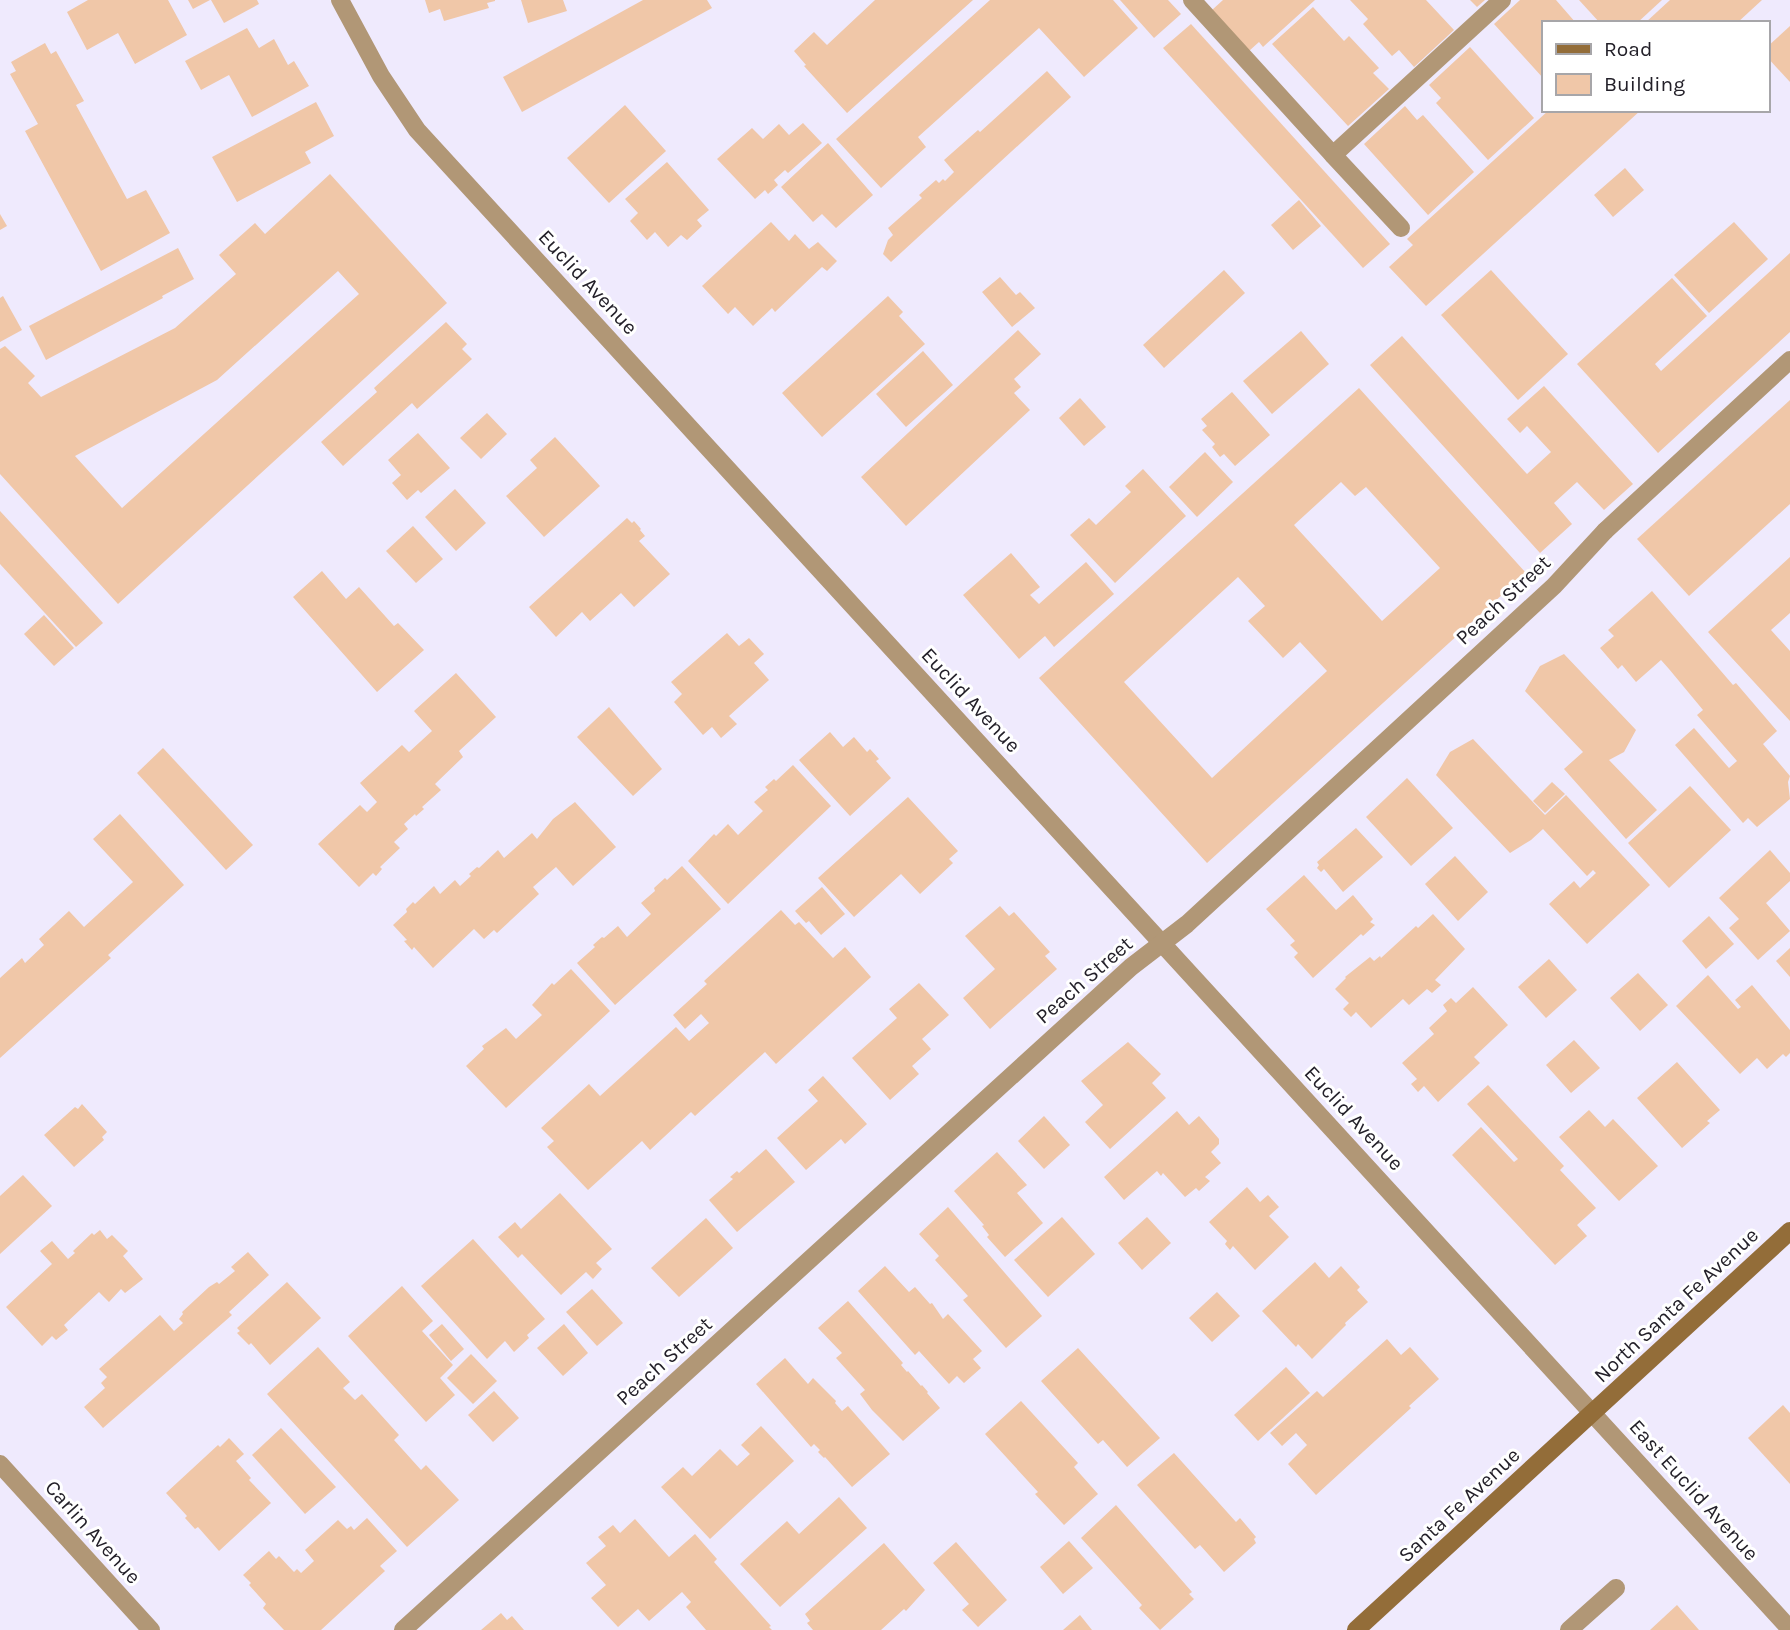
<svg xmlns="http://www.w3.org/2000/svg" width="1790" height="1630" font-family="Karla,sans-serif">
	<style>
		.building { fill: #f0c7a8; fill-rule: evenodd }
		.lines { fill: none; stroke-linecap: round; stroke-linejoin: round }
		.lane { stroke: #b19776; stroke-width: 18 }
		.street { stroke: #b19776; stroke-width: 18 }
		.secondary { stroke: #936d39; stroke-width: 18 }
		.labels { text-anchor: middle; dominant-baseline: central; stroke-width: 6; stroke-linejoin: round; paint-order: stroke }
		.street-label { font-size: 21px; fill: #232029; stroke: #fff }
	</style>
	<rect width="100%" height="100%" fill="#efeafd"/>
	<g class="building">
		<polygon points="88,0 168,0 187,35 135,64 118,33 87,50 67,12"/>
		<polygon points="188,0 210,0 193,9"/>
		<polygon points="211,0 257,0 259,4 224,23"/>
		<polygon points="425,0 495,0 495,1 487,3 489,8 444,21 440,9 429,13"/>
		<polygon points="521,0 563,0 567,11 528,23"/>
		<polygon points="643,0 707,0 712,8 522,112 503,77"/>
		<polygon points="875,0 973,0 847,113 804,66 806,65 794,51 814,32 827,45"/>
		<polygon points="990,0 1113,0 1138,28 1084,77 1039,28 918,137 926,147 881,188 836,139"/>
		<polygon points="1120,0 1168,0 1181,14 1154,38"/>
		<polygon points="1223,0 1315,0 1263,47 1259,42 1249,51 1212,10"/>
		<polygon points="1350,0 1426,0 1454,30 1414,67 1399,50 1392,56 1363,24 1368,19"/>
		<polygon points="1470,0 1485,0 1477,7"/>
		<polygon points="1520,0 1556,0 1576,23 1543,23 1543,78 1494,24"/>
		<polygon points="1579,0 1662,0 1637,23 1600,23"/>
		<polygon points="1670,0 1762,0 1737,23 1645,23"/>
		<polygon points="1313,7 1344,41 1349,36 1379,68 1373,73 1389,89 1348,126 1272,44"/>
		<polygon points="1191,24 1390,244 1363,268 1163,48"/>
		<polygon points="1790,26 1790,82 1767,57 1767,47"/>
		<polygon points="247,28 259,48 274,39 288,65 294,61 309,86 252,117 229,75 201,90 185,61"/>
		<polygon points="45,43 51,54 56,51 84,101 76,105 127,199 146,190 170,233 101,271 25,131 38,124 10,74 16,71 11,62"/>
		<polygon points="1470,47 1534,118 1488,160 1436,103 1441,98 1429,85"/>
		<polygon points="1047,71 1071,97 891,262 883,254 888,240 893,235 888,228 922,198 919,195 936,180 939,183 943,179 945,181 954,172 944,160 978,130 980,132"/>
		<polygon points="316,102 334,136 305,152 311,163 237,202 212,157"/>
		<polygon points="625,105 666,151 609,203 567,158"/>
		<polygon points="1405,106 1417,120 1423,115 1474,172 1428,215 1364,144"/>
		<polygon points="1549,110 1641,110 1426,306 1389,267 1413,245 1407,239"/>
		<polygon points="803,123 822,143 788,173 785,170 774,180 778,185 768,194 765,190 755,199 717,159 752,128 763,139 779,124 789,135"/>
		<polygon points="828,143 873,195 836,228 822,214 813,222 781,187"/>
		<polygon points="667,162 709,210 697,220 702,226 687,240 681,235 668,247 655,232 647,240 630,221 638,213 625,199"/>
		<polygon points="1625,168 1644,190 1613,217 1594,195"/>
		<path d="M330,174L447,303L118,604L0,474V349L5,346L35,376L28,383L41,397L175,328L236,274L219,255L255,223L265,234ZM338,271L359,294L122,508L75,456L217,380Z"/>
		<polygon points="1299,200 1321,226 1293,250 1271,225"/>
		<polygon points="0,214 7,226 0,230"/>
		<polygon points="771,222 789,241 795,234 809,249 818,242 837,261 827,271 822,267 775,312 772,308 753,326 735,307 728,314 702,286"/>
		<polygon points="1734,222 1768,259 1709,313 1674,275"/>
		<polygon points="178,248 194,279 162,296 163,298 46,360 29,326"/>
		<polygon points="1790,253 1790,332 1658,453 1577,364 1672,278 1707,316 1655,364 1661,371"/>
		<polygon points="1224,270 1245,293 1164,368 1143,345"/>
		<polygon points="1491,270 1568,354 1518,400 1441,315"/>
		<polygon points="1000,277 1016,295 1020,292 1035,308 1012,327 982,292"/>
		<polygon points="3,296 22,330 0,342 0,298"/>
		<polygon points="888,296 903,312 899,316 925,344 822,437 782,393"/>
		<polygon points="446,322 467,344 462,349 472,359 417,409 412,403 343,466 321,442 377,392 374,388"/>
		<polygon points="1018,330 1041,354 1014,379 1021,387 1014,393 1030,410 906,526 861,477"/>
		<polygon points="1301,331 1329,364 1272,414 1243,381"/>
		<polygon points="1402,336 1527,474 1551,452 1527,426 1520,433 1507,419 1544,386 1633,484 1604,510 1577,482 1554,503 1572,524 1540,553 1370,365"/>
		<polygon points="923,351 953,385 906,427 876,394"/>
		<path d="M1359,388L1526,573L1207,863L1039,678ZM1341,482L1355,496L1366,487L1440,568L1382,621L1294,525ZM1238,577L1265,606L1248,621L1283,658L1300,642L1327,671L1212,778L1124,682Z"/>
		<polygon points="1232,392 1270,435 1235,466 1224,454 1220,457 1212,447 1215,444 1202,430 1207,426 1201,419"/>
		<polygon points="1080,398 1106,427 1084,446 1059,418"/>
		<polygon points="1790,400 1790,504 1689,596 1637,539"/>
		<polygon points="487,413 507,434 481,459 460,438"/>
		<polygon points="418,433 450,468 421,493 418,490 407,500 392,483 401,475 388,460"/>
		<polygon points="555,437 600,486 544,537 506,496 537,468 530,460"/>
		<polygon points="1205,452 1233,482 1197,517 1169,487"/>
		<polygon points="1143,469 1186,516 1115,583 1070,535 1089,518 1096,525 1131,492 1125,486"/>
		<polygon points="455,489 486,523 456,551 425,517"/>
		<polygon points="0,511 103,623 76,647 0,564"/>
		<polygon points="627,518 632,523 634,521 641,529 640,530 645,536 639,541 670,574 634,607 621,593 590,621 582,612 556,637 529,607"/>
		<polygon points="413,526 443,559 416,583 386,551"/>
		<polygon points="1011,553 1040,587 1030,595 1039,604 1086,562 1114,594 1054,647 1045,636 1019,659 963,595"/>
		<polygon points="1790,557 1790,613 1771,630 1790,651 1790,721 1708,632"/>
		<polygon points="322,571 346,599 359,587 394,626 398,623 424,650 377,692 293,597"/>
		<polygon points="1652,591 1733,685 1736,683 1777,731 1763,744 1790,776 1788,782 1790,799 1757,827 1748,818 1743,823 1675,745 1694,728 1729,768 1737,761 1697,715 1703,710 1669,669 1661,660 1636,682 1622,665 1618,669 1600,648 1614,636 1608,630"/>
		<polygon points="44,615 74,648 54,666 24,634"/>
		<polygon points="727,633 739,646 749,638 764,654 754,663 769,680 729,716 737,724 721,738 712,727 703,735 674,702 682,694 671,682"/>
		<polygon points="1564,654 1636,730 1624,752 1609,760 1657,810 1626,839 1564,769 1583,752 1525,691 1540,666"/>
		<polygon points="456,673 496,717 459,751 463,757 435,784 441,790 422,807 424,809 416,816 415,814 404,824 408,829 394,842 400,848 380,867 382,869 376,876 373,873 359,887 318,844 360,805 367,812 377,802 360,783 402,745 409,752 432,731 414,711"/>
		<polygon points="609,707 662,769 633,796 577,737"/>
		<polygon points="830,732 843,747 854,737 867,752 870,749 879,759 876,761 891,778 850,816 799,760"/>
		<polygon points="1473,739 1545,815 1566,795 1650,885 1587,944 1549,904 1574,881 1580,888 1596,873 1593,870 1587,876 1543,829 1531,840 1510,853 1436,775 1450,752"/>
		<polygon points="163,748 253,845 226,870 137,773"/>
		<polygon points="793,765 831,806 728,904 688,861 714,834 716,836 728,824 738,835 763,811 754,802 768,790 765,787 774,779 776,781"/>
		<polygon points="1407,778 1453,828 1411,866 1366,817"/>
		<polygon points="1552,782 1565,794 1545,813 1533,801"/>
		<polygon points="1690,786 1731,830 1669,888 1628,843"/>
		<polygon points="908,797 958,851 949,859 953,863 920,894 901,874 854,917 818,878"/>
		<polygon points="575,802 616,847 573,886 556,867 533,887 539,894 497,933 494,930 484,939 474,929 433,968 414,947 412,950 404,941 407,940 393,925 407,912 406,909 413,902 415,904 434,886 440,894 455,880 460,886 471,876 469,874 477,867 479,868 498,850 504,858 532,833 537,839 553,819"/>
		<polygon points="120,814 184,885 108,955 111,958 0,1058 0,978 22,958 25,963 44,945 39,939 69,911 84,927 133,882 93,839"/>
		<polygon points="1356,828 1383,857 1343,892 1324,869 1321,872 1317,868 1319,865 1317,862"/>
		<polygon points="1770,850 1790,873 1790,881 1766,903 1790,931 1758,960 1729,928 1739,919 1719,898"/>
		<polygon points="1455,856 1488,892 1458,921 1425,884"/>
		<polygon points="682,866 721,909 615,1005 577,963 595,947 593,945 602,937 604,938 618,926 627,937 651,914 641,903 655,891 654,888 665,878 667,880"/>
		<polygon points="1304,875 1336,910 1353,895 1373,919 1370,922 1375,925 1363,936 1361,934 1313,978 1294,957 1298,953 1290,945 1295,941 1266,909"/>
		<polygon points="822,887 845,914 821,935 809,921 806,923 795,911"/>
		<polygon points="1000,906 1009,916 1014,912 1050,952 1045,956 1057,969 990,1029 963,998 995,969 965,936"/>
		<polygon points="781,910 795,925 799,922 833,958 845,947 871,977 776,1064 765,1052 695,1116 691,1112 650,1150 642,1141 588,1190 547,1147 554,1141 541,1128 589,1084 600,1096 676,1027 689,1041 709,1023 701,1014 685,1029 673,1015 707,984 704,981"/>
		<polygon points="1433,914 1465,949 1435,980 1441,985 1432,993 1427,989 1409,1005 1403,999 1371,1028 1356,1012 1351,1017 1343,1009 1349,1003 1335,989 1346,978 1345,977 1370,957 1374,961 1380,956 1381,958 1416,926 1418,928"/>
		<polygon points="1709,916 1734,944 1706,969 1682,941"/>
		<polygon points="1790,948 1790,977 1776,961"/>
		<polygon points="1549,959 1577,990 1546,1018 1518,987"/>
		<polygon points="571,969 610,1011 506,1108 466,1066 484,1049 482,1046 506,1028 516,1039 542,1015 532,1005 552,983 554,985"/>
		<polygon points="1638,973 1668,1005 1640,1031 1610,998"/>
		<polygon points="1708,975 1738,1009 1741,1007 1735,1000 1752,985 1790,1030 1790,1053 1786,1057 1783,1054 1767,1069 1757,1058 1740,1074 1676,1006"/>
		<polygon points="919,983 949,1015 922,1039 931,1049 912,1066 919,1074 890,1100 852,1058 897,1018 889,1009"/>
		<polygon points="1473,987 1508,1025 1474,1057 1480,1063 1438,1102 1424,1086 1418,1092 1411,1084 1417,1079 1402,1063 1434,1034 1429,1028 1447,1011 1443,1005 1451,998 1456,1003"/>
		<polygon points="1574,1040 1600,1068 1571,1093 1546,1065"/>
		<polygon points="1128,1042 1161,1074 1152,1083 1166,1098 1110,1149 1085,1122 1103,1105 1081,1081"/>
		<polygon points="1677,1062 1720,1110 1707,1121 1710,1123 1682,1148 1637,1098"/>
		<polygon points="823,1076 867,1124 845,1144 841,1139 806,1170 777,1138 818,1101 808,1090"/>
		<polygon points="1488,1085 1564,1166 1560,1170 1596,1208 1577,1225 1587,1236 1555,1265 1452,1155 1481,1127 1514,1162 1518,1159 1467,1104"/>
		<polygon points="82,1104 107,1132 102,1137 104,1140 74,1167 44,1135 75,1107 78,1109"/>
		<polygon points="1589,1110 1605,1127 1613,1119 1658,1166 1619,1201 1559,1137"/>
		<polygon points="1177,1111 1189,1125 1199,1116 1219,1139 1219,1144 1211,1152 1221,1163 1205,1177 1210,1181 1199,1191 1196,1188 1185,1197 1163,1173 1161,1176 1157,1171 1124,1200 1104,1177"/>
		<polygon points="1044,1116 1070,1145 1044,1169 1018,1141"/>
		<polygon points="766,1149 795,1182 737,1232 709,1200 733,1179 730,1177 737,1171 739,1173"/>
		<polygon points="997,1152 1027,1185 1017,1193 1043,1223 1005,1257 987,1237 989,1235 982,1226 984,1225 954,1191"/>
		<polygon points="23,1175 52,1206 0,1254 0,1196"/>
		<polygon points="1247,1187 1260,1202 1268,1195 1279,1207 1269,1216 1289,1237 1255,1270 1233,1246 1230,1250 1225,1244 1227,1241 1209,1222"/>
		<polygon points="560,1193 612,1249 596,1263 602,1269 593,1279 586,1272 561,1295 522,1254 518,1258 498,1237 515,1222 521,1229"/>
		<polygon points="948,1207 1042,1316 1006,1348 963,1300 968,1296 935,1260 939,1256 919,1234"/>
		<polygon points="1062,1217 1095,1254 1048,1297 1014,1260"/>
		<polygon points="1147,1217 1171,1243 1142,1270 1118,1243"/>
		<polygon points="706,1218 733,1248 679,1297 651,1268"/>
		<polygon points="100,1230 107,1239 112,1235 128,1251 123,1256 143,1279 125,1293 121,1289 109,1302 99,1292 64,1325 68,1330 56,1340 52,1336 42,1346 6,1307 52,1264 40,1251 52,1241 68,1259 75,1253 73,1251 92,1233 94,1235"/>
		<polygon points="473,1239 545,1319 527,1335 529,1338 514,1352 505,1341 487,1359 421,1286"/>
		<polygon points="248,1252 269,1275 229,1312 232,1315 103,1428 84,1407 105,1388 101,1383 107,1377 99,1369 160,1315 174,1331 183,1323 179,1319 183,1314 182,1312 209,1287 217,1282 219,1284 235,1271 231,1267"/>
		<polygon points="1315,1262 1329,1278 1341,1266 1360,1287 1357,1290 1368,1302 1345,1323 1346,1325 1312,1359 1298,1344 1296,1347 1262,1311"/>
		<polygon points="885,1266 909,1292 915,1287 930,1304 932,1303 943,1319 948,1314 982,1351 973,1359 981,1368 964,1383 957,1376 949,1384 919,1351 915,1355 858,1291"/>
		<polygon points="287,1282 321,1318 270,1365 251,1343 249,1345 237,1333 240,1331 237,1328"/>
		<polygon points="402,1286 433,1321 422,1331 453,1365 440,1378 455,1395 426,1422 348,1336"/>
		<polygon points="592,1289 623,1323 597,1346 566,1312"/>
		<polygon points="1217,1292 1240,1316 1212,1342 1189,1318"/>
		<polygon points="848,1301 903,1363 901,1365 907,1372 908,1371 921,1386 922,1385 928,1392 927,1393 940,1408 903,1441 872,1410 860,1394 865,1390 836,1358 842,1353 818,1328"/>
		<polygon points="442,1324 464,1349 451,1361 429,1335"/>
		<polygon points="564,1324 588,1353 563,1376 537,1348"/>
		<polygon points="1387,1339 1401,1355 1410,1347 1439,1379 1409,1406 1411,1408 1316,1495 1288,1464 1307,1445 1296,1433 1282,1446 1270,1433 1317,1391 1323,1397"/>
		<polygon points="318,1347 350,1382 343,1388 355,1400 362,1394 399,1435 394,1440 421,1470 426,1465 459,1500 407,1547 267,1394"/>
		<polygon points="1078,1348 1160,1438 1127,1467 1103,1440 1098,1444 1041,1381"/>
		<polygon points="471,1354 497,1381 473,1404 447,1378"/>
		<polygon points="785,1358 808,1384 813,1378 836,1401 835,1403 842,1411 848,1406 890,1454 852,1487 825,1457 824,1458 818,1452 820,1450 814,1444 811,1447 756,1384"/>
		<polygon points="1286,1367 1310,1393 1258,1441 1234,1415"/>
		<polygon points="494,1391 519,1418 493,1442 468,1415"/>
		<polygon points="1021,1401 1078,1463 1074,1467 1098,1494 1064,1525 1035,1494 1038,1492 985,1434"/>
		<polygon points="1783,1405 1790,1413 1790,1484 1748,1438"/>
		<polygon points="761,1426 794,1461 710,1539 661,1487 683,1467 692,1476 720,1449 737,1466 750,1454 741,1445"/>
		<polygon points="281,1428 336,1487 305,1514 252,1455"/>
		<polygon points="229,1438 244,1454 236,1461 251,1478 249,1480 271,1503 219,1551 198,1527 195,1529 185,1518 187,1516 166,1493 218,1445 220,1447"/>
		<polygon points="1174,1453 1236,1522 1240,1518 1256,1537 1254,1539 1256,1543 1224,1572 1200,1545 1195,1549 1137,1485"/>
		<polygon points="839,1497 867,1528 780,1607 740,1564 787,1521 799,1534"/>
		<polygon points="1116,1505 1192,1592 1189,1594 1194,1599 1160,1630 1139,1608 1142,1605 1081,1538"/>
		<polygon points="367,1518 397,1551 380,1566 385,1571 321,1630 284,1630 263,1608 266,1604 249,1585 251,1583 243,1575 269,1551 276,1559 279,1556 294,1572 297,1569 301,1573 314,1561 305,1550 338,1520 347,1529 351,1526 354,1530"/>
		<polygon points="635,1519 669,1557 695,1534 717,1559 714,1562 771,1626 769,1627 772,1630 706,1630 686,1607 691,1602 682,1592 649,1621 638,1609 618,1627 591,1598 606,1585 586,1563 606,1546 598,1537 613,1525 620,1533"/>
		<polygon points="1069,1541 1093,1568 1063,1594 1040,1567"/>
		<polygon points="956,1542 1007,1600 978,1627 962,1610 969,1604 933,1563"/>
		<polygon points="884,1543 925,1590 906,1611 904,1609 881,1630 813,1630 807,1623 810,1621 805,1614"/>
		<polygon points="1677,1605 1699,1630 1650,1630"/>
		<polygon points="501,1613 507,1620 512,1616 524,1630 481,1630"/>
		<polygon points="1080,1615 1092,1630 1063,1630"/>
	</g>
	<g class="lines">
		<g class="lane">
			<polyline points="1192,0 1333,155 1502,0"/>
			<polyline points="1333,155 1401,228"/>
			<polyline points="1605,531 1790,360"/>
			<polyline points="1569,1630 1616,1588"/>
		</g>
		<g class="street">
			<polyline points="340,0 381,76 417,130 1790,1629"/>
			<polyline points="0,1464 151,1630"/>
			<polyline points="403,1630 1131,967 1187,924 1554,586 1605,531"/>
		</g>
		<polyline class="secondary" points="1356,1630 1790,1231"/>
	</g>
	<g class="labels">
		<g class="street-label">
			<text transform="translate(588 282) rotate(47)">Euclid Avenue</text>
			<text transform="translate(1503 600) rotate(-43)">Peach Street</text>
			<text transform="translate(971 700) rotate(47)">Euclid Avenue</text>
			<text transform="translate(1084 980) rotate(-41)">Peach Street</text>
			<text transform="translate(1354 1118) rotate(47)">Euclid Avenue</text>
			<text transform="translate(1676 1305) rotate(-43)">North Santa Fe Avenue</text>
			<text transform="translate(664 1361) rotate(-42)">Peach Street</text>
			<text transform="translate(1694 1490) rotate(48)">East Euclid Avenue</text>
			<text transform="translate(1459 1505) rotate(-43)">Santa Fe Avenue</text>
			<text transform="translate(93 1532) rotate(48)">Carlin Avenue</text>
		</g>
	</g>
	<rect x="1542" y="21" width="228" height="91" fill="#ffffff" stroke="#a7a6a9" stroke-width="2"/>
	<rect x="1556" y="44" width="35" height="10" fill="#936d39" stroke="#a7a6a9" stroke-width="2"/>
	<text x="1604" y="56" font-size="21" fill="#232029">Road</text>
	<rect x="1556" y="74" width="35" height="21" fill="#f0c7a8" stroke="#a7a6a9" stroke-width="2"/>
	<text x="1604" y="91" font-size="21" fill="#232029">Building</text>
</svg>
